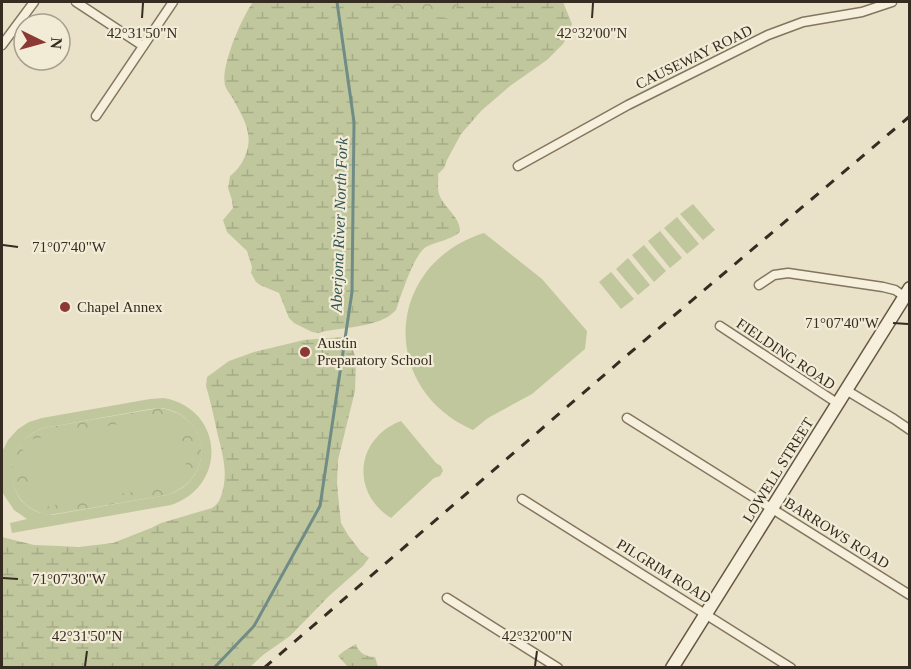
<svg xmlns="http://www.w3.org/2000/svg" width="911" height="669" font-family="'Times New Roman',serif">
	<style>
		.wetland { fill: url(#wetland-marsh) }
		.park { fill: url(#park-crowns) }
		.pitch { fill: #c0c79d; fill-rule: evenodd }
		.lines { fill: none; stroke-linecap: round; stroke-linejoin: round }
		.stream { stroke: #708c86; stroke-width: 3 }
		.minor-casing { stroke: #84755f; stroke-width: 11 }
		.secondary-casing { stroke: #665642; stroke-width: 15 }
		.minor { stroke: #f5efdb; stroke-width: 8 }
		.secondary { stroke: #f5efdb; stroke-width: 12 }
		.rail { stroke: #362c21; stroke-width: 3; stroke-dasharray: 10 10; stroke-linecap: butt }
		.ticks { fill: none; stroke: #362c21; stroke-width: 2 }
		.poi-dot { fill: #8c3936; stroke: #f2ecd7; stroke-width: 2 }
		.labels { text-anchor: middle; dominant-baseline: central; stroke-width: 4.5; stroke-linejoin: round; paint-order: stroke }
		.street-label { font-size: 15px; fill: #362c21; stroke: #f2ecd7 }
		.poi-label { font-size: 15px; fill: #362c21; stroke: #f2ecd7; text-anchor: start }
		.water-label { font-size: 16px; font-style: italic; fill: #325454; stroke: #f2ecd7 }
		.ticks-label { font-size: 15px; text-anchor: middle; fill: #362c21; stroke: #f2ecd7; stroke-width: 4.5; stroke-linejoin: round; paint-order: stroke }
	</style>
	<defs>
		<pattern id="wetland-marsh" width="20" height="14" patternUnits="userSpaceOnUse" patternTransform="scale(1.5)"><rect width="20" height="14" fill="#c0c79d"/><path d="M1 5h8M5 5V1M11 12h8M15 12V8" fill="none" stroke="#a6ab87"/></pattern>
		<pattern id="park-crowns" width="20" height="18" patternUnits="userSpaceOnUse" patternTransform="scale(1.5)"><rect width="20" height="18" fill="#c0c79d"/><path d="M2 6a3 3 0 1 1 6 0M12 15a3 3 0 1 1 6 0" fill="none" stroke="#a6ab87"/></pattern>
	</defs>
	<rect width="100%" height="100%" fill="#eae1c9"/>
	<g class="wetland">
		<path d="M253,2H563L572,24L567,36L563,44L547,60L510,86L481,111L461,134L447,160L444,168L438,174C439,180 437,187 439,194C443,207 461,217 460,232C449,241 437,241 426,247C414,254 401,296 396,310C379,329 342,326 318,333L312,332L294,323L289,318L279,293L260,285L256,282L251,273L252,267L247,251L227,232L223,220L233,208L232,200L228,188L230,176C237,171 243,162 246,154C254,132 242,116 232,97C229,93 226,89 225,85C220,67 242,17 253,2Z"/>
		<path d="M342,337L350,338L356,360L355,391L338,460L337,484L341,523L348,535L361,552L369,558L363,566L329,596L290,636L263,655L250,667H2V537L34,545L59,546L79,547L113,543L151,528L161,523L212,508C218,504 220,500 222,493C229,470 221,450 216,427C213,413 210,399 206,386L207,377L229,361L254,352L304,340Z"/>
		<path d="M356,644C358,653 367,657 375,657L378,667H348L338,656L344,651Z"/>
	</g>
	<g class="park">
		<polygon points="366,2 455,2 460,21"/>
		<path d="M159,408C211,414 217,478 167,495L49,515C0,507 0,442 44,428Z"/>
	</g>
	<g class="pitch">
		<polygon points="693,204 715,230 703,240 680,214"/>
		<polygon points="677,217 699,244 687,254 664,228"/>
		<polygon points="660,231 682,258 670,268 648,241"/>
		<path d="M484,233L542,279L587,331L585,349L532,394L488,418L473,430C378,388 385,264 484,233Z"/>
		<polygon points="644,245 666,271 654,282 632,255"/>
		<polygon points="628,258 650,285 638,295 616,269"/>
		<polygon points="611,272 634,299 621,309 599,282"/>
		<path d="M164,398C224,409 228,486 171,505L12,533L10,523L27,519L14,510L2,492V452L8,440L18,429L29,422L42,418L150,399ZM162,408C212,416 215,481 167,495L52,515C0,512 0,441 44,428L150,409Z"/>
		<polygon points="177,414 189,482 33,509 21,441"/>
		<path d="M401,421L436,463L441,466L443,471L440,476L434,478L391,518C350,492 356,438 401,421Z"/>
	</g>
	<g class="lines">
		<polyline class="stream" points="214,668 254,626 320,506 352,292 354,122 337,2"/>
		<g class="minor-casing">
			<g id="minor">
				<polyline points="76,2 143,46"/>
				<polyline points="2,45 34,2"/>
				<polyline points="96,116 173,2"/>
				<polyline points="518,166 628,105 768,35 803,22 862,12 892,2"/>
				<polyline points="759,285 774,275 788,273 883,287 895,290 904,296"/>
				<polyline points="720,326 837,403"/>
				<polyline points="846,390 894,419 910,430"/>
				<polyline points="627,418 910,595"/>
				<polyline points="522,499 791,668"/>
				<polyline points="447,598 558,668"/>
			</g>
		</g>
		<g class="secondary-casing">
			<polyline id="secondary" points="672,668 910,288"/>
		</g>
		<use href="#minor" class="minor"/>
		<use href="#secondary" class="secondary"/>
		<polyline class="rail" points="264,668 625,357 910,116"/>
	</g>
	<path class="ticks" d="M142,18L143,3M592,18L593,3M3,245L18,247M893,323L908,324M3,578L18,579M85,666L87,651M535,666L537,651"/>
	<g class="poi-dot">
		<circle cx="65" cy="307" r="6"/>
		<circle cx="305" cy="352" r="6"/>
	</g>
	<g class="labels">
		<g class="street-label">
			<text transform="translate(694 57) rotate(-26)">CAUSEWAY ROAD</text>
			<text transform="translate(786 354) rotate(34)">FIELDING ROAD</text>
			<text transform="translate(778 470) rotate(-58)">LOWELL STREET</text>
			<text transform="translate(837 533) rotate(32)">BARROWS ROAD</text>
			<text transform="translate(664 571) rotate(32)">PILGRIM ROAD</text>
		</g>
		<g class="poi-label">
			<text x="77" y="307">Chapel Annex</text>
			<text x="317" y="343">Austin<tspan x="317" dy="17">Preparatory School</tspan></text>
		</g>
		<g class="water-label">
			<text transform="translate(339 225) rotate(-88)">Aberjona River North Fork</text>
		</g>
	</g>
	<g class="ticks-label">
		<text x="142" y="38">42°31'50"N</text>
		<text x="592" y="38">42°32'00"N</text>
		<text x="69" y="252">71°07'40"W</text>
		<text x="842" y="328">71°07'40"W</text>
		<text x="69" y="584">71°07'30"W</text>
		<text x="87" y="641">42°31'50"N</text>
		<text x="537" y="641">42°32'00"N</text>
	</g>
	<rect width="911" height="669" fill="none" stroke="#362c21" stroke-width="6"/>
	<g transform="translate(42 42) rotate(95)"><circle r="28" fill="#f2ecd7" stroke="#a79f8e" stroke-width="1.5"/>
	<path d="M0-4.5L10 22L0 15L-10 22Z" fill="#8c3936"/>
	<text y="-9" font-size="16" font-weight="bold" text-anchor="middle" fill="#362c21">N</text>
	</g>
</svg>
